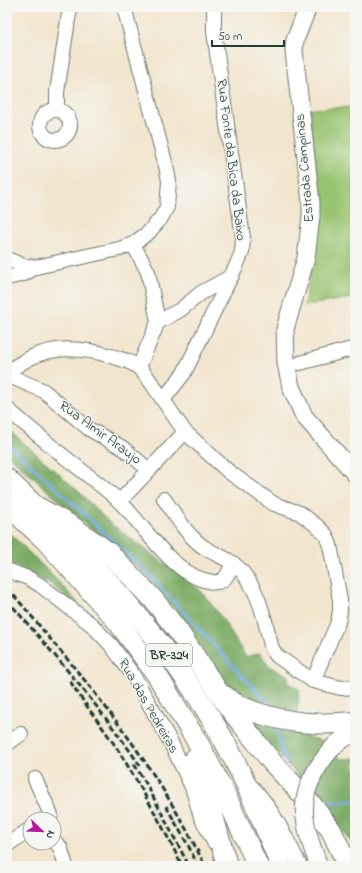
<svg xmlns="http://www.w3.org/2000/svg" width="362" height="873" font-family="'Indie Flower',sans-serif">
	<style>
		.green { fill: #98c471; stroke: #5c8052 }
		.forest { fill: #7aaa63; stroke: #4c744c }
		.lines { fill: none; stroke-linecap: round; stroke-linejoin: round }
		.stream { stroke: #75a9e2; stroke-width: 3 }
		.minor-casing { stroke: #69786a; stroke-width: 16 }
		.major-casing { stroke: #69786a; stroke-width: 19 }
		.highway-casing { stroke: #69786a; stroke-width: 22 }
		.minor { stroke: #fff; stroke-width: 14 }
		.major { stroke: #fff; stroke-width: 17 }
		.highway { stroke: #fff; stroke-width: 20 }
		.rail { stroke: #1f3d34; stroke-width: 3; stroke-dasharray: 6 3; stroke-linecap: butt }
		.major-bridge-casing { stroke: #69786a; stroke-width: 19; stroke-linecap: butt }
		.major-bridge { stroke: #fff; stroke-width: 17 }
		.labels { text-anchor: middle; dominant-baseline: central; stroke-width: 3; stroke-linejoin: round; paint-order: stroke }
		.shield { fill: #f6f6f2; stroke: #60746d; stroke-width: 1 }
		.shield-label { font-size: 13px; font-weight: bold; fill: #1f3d34 }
		.street-label { font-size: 14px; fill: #1f3d34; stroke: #f6f6f2 }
	</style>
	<rect width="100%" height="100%" fill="#f6f6f2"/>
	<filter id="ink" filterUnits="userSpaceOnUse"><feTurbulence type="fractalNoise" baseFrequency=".025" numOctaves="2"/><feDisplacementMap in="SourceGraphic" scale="8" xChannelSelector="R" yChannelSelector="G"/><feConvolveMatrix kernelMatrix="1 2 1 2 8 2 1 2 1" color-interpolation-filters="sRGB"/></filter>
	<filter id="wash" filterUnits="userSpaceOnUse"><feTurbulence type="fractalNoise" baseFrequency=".012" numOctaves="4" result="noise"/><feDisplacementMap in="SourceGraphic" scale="16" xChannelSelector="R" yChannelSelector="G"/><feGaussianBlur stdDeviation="0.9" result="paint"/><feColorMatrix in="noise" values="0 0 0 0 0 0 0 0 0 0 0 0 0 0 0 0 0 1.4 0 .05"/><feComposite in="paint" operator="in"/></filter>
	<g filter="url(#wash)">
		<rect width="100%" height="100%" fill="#f2e5cd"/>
		<polygon class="green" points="355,107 355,297 304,306 314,254 319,206 310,109"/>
		<g class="forest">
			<polygon points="7,428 77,490 110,523 200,590 222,618 246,657 260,653 270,667 289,676 287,682 300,690 294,733 324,742 341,759 355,758 355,847 324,808 318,791 301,779 252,724 177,612 145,574 79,519 7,454"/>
			<polygon points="7,530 58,581 90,616 86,617 51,584 27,572 7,563"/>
		</g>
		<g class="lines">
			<g class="stream">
				<polyline points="7,443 147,572 246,680 268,702 272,710"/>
				<polyline points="275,725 281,748 287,765"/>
				<polyline points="319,800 332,802 355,800"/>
			</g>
		</g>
	</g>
	<g filter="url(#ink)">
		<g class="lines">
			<g class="minor-casing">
				<g id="minor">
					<polyline points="57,110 57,92 70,7"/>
					<circle cx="55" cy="125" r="15"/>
					<polyline points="133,244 148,272 158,322 139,367"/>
					<polyline points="7,259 24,266 36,267 119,249 133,244 149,232 161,218 167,207 169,181 166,166 124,7"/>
					<polyline points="7,278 24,274 36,267"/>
					<polyline points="158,322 180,310 201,293 232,276"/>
					<polyline points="300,363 355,348"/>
					<path d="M7,372C15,367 22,362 30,358C56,345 84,348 111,356C120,359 132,361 139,368C148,376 156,390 163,400L184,373L237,264L242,252L243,238L214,32V7"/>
					<polyline points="7,375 44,391 89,429 123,448 149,470"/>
					<polyline points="163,400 185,432 229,472 274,504 300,513 317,526 326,535 330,545 340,600 340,611 338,622 313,681"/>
					<path d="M7,409C31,429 55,450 80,469C93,480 108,490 120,502C146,527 174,578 213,582C225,584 229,572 233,563"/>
					<path d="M164,499C176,516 187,536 205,548C218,556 233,560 243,573C261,595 265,622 272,649L277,656L313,681L341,688L355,687"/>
					<polyline points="120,501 185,432"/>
					<polyline points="7,570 28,578 40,585 92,625 111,645 133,675 170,741 192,787 201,817 214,842"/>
					<polyline points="7,744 21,734"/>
					<polyline points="35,779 51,815"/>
					<path d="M253,788C272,808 288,841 300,866"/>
					<polyline points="54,841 60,847 66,866"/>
					<polyline points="7,845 30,829"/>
				</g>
			</g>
			<g class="major-casing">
				<g id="major">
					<polyline points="308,7 295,40 294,51 311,203 311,216 306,258 285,329 286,363 291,387 304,416 355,474"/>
					<polyline points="337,743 355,732"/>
				</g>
			</g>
			<g class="highway-casing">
				<g id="highway">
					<path d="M7,479C88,555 167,639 222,737C245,778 263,822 281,866"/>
					<polyline points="7,505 45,540 118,622 157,675 201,748 225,794 258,866"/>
					<polyline points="37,507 70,525 108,552 153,599 178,631 227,705 272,762 312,805 331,830 348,866"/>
					<path d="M225,696C233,704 244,708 255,712C289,724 319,725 355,722"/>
					<polyline points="194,759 202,777 227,865"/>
				</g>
			</g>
			<use href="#minor" class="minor"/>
			<use href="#major" class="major"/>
			<use href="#highway" class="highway"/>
			<g class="rail">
				<path d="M7,588C23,605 37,623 52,641C111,710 166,784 205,866"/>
				<path d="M7,600C54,654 101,708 141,767"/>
				<path d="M70,681C85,705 103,727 118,750C141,787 163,826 182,866"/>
				<polyline points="134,764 147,785 189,866"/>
				<polyline points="166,806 189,847 198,866"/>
			</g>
			<g class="major-bridge-casing">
				<path id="major-bridge" d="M319,866C314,852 308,838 306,824C299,793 316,765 337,743"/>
			</g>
			<use href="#major-bridge" class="major-bridge"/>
		</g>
	</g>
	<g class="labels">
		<rect class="shield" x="146" y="644" width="46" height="22" rx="3"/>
		<g class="shield-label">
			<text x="169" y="655">BR-324</text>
		</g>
		<g class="street-label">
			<text transform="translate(231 160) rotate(83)">Rua Fonte da Bica da Baixo</text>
			<text transform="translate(305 168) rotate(-95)">Estrada Campinas</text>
			<text transform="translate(100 433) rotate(36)">Rua Almir Araujo</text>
			<text transform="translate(148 706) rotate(60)">Rua das Pedreiras</text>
		</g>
	</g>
	<rect width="362" height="873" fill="none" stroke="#f6f6f2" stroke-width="24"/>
	<g transform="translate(42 831) rotate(113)"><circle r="19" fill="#f6f6f2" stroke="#a0aca6"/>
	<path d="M0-3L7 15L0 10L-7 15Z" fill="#b5179e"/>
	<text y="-6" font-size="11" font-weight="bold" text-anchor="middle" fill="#1f3d34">N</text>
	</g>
	<path d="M212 40v6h72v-6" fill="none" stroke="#1f3d34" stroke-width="2"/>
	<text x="218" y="40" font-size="12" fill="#1f3d34" stroke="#f6f6f2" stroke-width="3" paint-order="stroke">50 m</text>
</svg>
